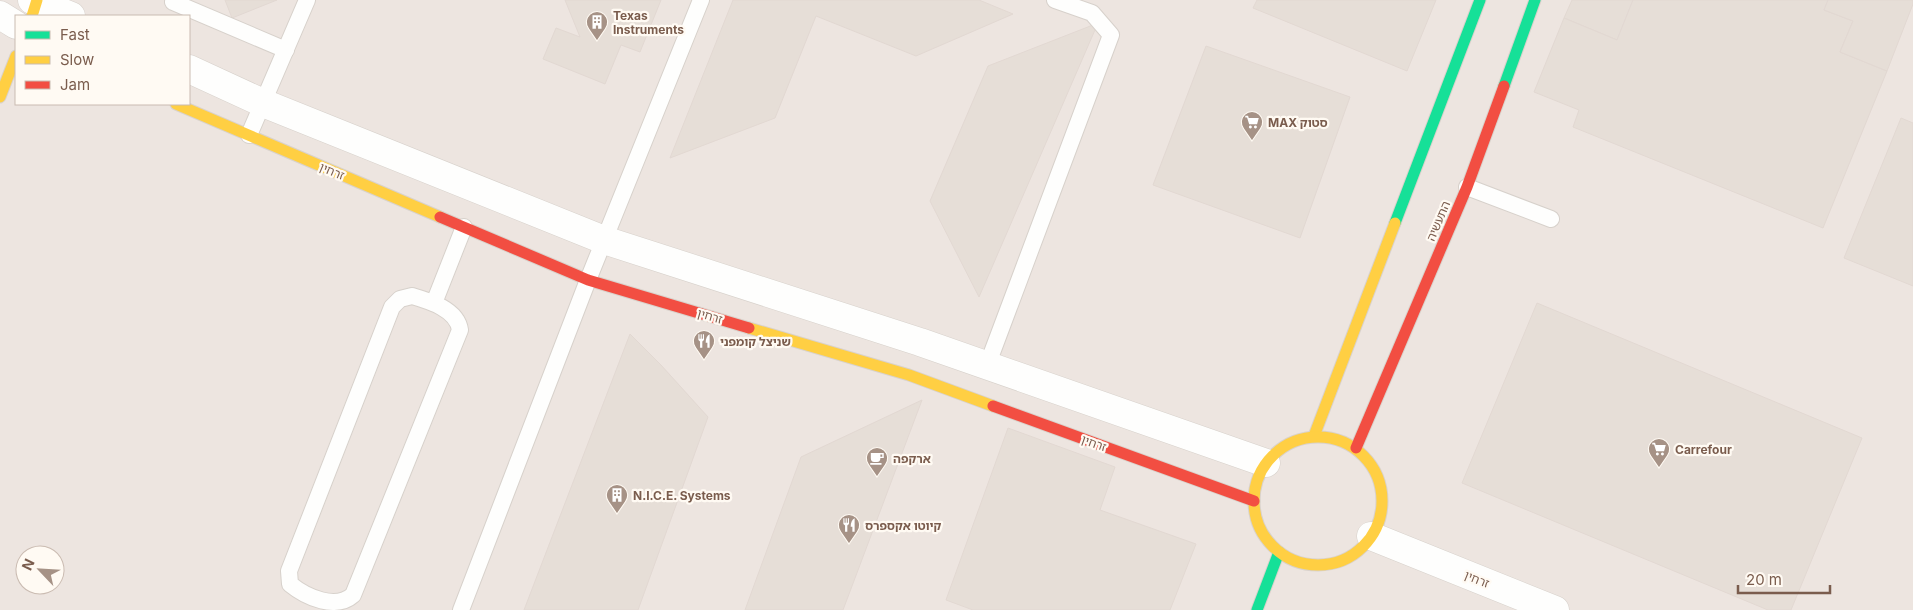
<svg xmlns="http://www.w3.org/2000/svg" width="1913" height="610" font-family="Inter,'Noto Sans Hebrew',sans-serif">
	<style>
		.industrial { fill: #ede5e0; fill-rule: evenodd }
		.building { fill: #e6ded7; stroke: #e2d8d2 }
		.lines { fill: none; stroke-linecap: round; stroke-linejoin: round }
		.lane-casing { stroke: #d7d1cb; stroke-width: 18 }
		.street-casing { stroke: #d7d1cb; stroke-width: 29 }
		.fast-casing { stroke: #d9d2cb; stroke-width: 13 }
		.slow-casing { stroke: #d9d2cb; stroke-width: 13 }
		.jam-casing { stroke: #d9d2cb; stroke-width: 13 }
		.lane { stroke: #fefefd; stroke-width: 16 }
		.street { stroke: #fefefd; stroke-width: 28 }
		.fast { stroke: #16e098; stroke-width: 11 }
		.slow { stroke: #ffcf43; stroke-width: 11 }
		.jam { stroke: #f24e42; stroke-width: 11 }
		.labels { text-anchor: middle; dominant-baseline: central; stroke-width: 4.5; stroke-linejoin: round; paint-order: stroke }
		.poi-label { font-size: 12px; font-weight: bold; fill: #7a5c4d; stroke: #fffaf3; text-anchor: start }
		.street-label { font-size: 12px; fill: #7a5c4d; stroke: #fffaf3 }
	</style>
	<rect width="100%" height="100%" fill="#f9f5f0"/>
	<path class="industrial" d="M0,0H1913V610H0ZM16,16H189V104H16ZM25,555H55V585H25Z"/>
	<g class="building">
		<polygon points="225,0 277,0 232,18"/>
		<polygon points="565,0 661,0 640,52 621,45 605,84 543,59 556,28 580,37"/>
		<polygon points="733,0 979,0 1013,14 916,56 816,16 775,118 670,158"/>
		<polygon points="1257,0 1436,0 1407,71 1253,8"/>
		<polygon points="1572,0 1633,0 1617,40 1564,18"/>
		<polygon points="1633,0 1828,0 1824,10 1853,21 1840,52 1887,71 1823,228 1573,127 1579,110 1534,92 1564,18 1617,40"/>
		<polygon points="1828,0 1913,0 1913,4 1887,71 1840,52 1853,21 1824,10"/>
		<polygon points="1098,23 979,297 930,201 988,66"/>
		<polygon points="1206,46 1350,97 1300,238 1153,185"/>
		<polygon points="1901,118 1913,123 1913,286 1844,258"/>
		<polygon points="1537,303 1862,438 1791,610 1768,610 1462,483"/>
		<polygon points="630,334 661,365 708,417 638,610 524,610"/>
		<polygon points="922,400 843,610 745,610 801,457"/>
		<polygon points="1008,428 1115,467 1100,510 1196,544 1170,610 973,610 946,600"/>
	</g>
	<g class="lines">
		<g class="lane-casing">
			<g id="lane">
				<polyline points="174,0 173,2 286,50"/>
				<polyline points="249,135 307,0"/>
				<polyline points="1467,187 1551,219"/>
				<path d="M412,296C429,301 457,309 460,330L353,595C336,610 307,598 290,584L289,571L392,307L400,299Z"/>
				<polyline points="434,303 464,227"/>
				<polyline points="987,366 1111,35 1092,13 1055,0"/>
				<polyline points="461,610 588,280 701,0"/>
			</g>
		</g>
		<g class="street-casing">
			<g id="street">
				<polyline points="32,0 71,16"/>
				<polyline points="0,15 16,25"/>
				<polyline points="189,69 263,103 604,240 920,342 1266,463"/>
				<polyline points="1371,536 1555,610"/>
			</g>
		</g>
		<g class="fast-casing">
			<g id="fast">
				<polyline points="1504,86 1535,0"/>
				<polyline points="1395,223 1480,0"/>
				<polyline points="1257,610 1279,552"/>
			</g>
		</g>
		<g class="slow-casing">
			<g id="slow">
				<polyline points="32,16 37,0"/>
				<polyline points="0,97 16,56"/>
				<polyline points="176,104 440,217"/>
				<polyline points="749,328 909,375 993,406"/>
				<polyline points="1314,436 1395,223"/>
				<circle cx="1318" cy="501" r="64"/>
			</g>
		</g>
		<g class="jam-casing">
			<g id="jam">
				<polyline points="440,217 588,280 749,328"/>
				<polyline points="993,406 1254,501"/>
				<polyline points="1356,448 1467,187 1504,86"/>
			</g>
		</g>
		<use href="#lane" class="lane"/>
		<use href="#street" class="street"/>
		<use href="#fast" class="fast"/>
		<use href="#slow" class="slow"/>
		<use href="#jam" class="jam"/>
	</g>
	<defs>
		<g id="building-pin" transform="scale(1.125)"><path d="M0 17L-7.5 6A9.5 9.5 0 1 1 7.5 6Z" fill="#a69286" stroke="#fffaf3"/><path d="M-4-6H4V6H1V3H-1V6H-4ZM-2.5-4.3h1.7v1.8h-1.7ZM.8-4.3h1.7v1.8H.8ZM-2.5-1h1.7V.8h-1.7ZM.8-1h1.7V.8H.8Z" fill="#fff"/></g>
		<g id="supermarket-pin" transform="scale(1.125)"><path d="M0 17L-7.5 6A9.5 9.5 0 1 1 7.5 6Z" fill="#a69286" stroke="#fffaf3"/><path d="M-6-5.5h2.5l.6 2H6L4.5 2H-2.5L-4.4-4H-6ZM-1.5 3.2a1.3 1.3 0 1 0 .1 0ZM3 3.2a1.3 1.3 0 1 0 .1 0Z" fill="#fff"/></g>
		<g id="restaurant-pin" transform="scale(1.125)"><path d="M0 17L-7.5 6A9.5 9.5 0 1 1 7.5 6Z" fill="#a69286" stroke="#fffaf3"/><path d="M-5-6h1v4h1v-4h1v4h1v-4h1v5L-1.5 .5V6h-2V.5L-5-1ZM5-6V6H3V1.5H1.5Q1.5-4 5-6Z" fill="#fff"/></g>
		<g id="cafe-pin" transform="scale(1.125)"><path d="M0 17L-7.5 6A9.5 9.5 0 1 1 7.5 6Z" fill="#a69286" stroke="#fffaf3"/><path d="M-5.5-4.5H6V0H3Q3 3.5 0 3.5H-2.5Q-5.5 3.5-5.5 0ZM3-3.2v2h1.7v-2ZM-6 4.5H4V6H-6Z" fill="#fff"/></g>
	</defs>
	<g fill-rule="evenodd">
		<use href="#building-pin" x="597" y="22"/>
		<use href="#supermarket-pin" x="1252" y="122"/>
		<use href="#restaurant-pin" x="704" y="341"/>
		<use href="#supermarket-pin" x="1659" y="449"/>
		<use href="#cafe-pin" x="877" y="458"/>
		<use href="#building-pin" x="617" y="495"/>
		<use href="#restaurant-pin" x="849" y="525"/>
	</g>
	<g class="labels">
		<g class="poi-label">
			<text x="613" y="15">Texas<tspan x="613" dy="14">Instruments</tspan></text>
			<text x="1268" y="122">MAX סטוק</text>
			<text x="720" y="341">שניצל קומפני</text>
			<text x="1675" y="449">Carrefour</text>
			<text x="893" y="458">ארקפה</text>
			<text x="633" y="495">N.I.C.E. Systems</text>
			<text x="865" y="525">קיוטו אקספרס</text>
		</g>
		<g class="street-label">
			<text transform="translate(332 171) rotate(23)">זרחין</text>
			<text transform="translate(1438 221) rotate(-67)">התעשיה</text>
			<text transform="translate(710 316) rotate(16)">זרחין</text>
			<text transform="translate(1094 443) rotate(20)">זרחין</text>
			<text transform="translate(1477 579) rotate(22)">זרחין</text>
		</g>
	</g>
	<rect x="15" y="15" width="175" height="90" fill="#fffaf3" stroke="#cabbb1"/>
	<rect x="25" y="31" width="25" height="8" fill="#16e098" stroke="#cabbb1"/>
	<text x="60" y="40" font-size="15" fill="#7a5c4d">Fast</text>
	<rect x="25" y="56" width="25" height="8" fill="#ffcf43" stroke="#cabbb1"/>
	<text x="60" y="65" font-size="15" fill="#7a5c4d">Slow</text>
	<rect x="25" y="81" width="25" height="8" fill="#f24e42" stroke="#cabbb1"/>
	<text x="60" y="90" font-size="15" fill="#7a5c4d">Jam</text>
	<g transform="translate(40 570) rotate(295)"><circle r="24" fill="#fffaf3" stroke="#cabbb1"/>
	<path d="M0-4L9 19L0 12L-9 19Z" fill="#a69286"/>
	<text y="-8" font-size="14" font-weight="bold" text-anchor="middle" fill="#7a5c4d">N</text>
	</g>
	<path d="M1738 585v8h92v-8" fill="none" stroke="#7a5c4d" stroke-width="2.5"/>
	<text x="1746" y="585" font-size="15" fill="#7a5c4d" stroke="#fffaf3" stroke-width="4" paint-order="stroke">20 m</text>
</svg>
